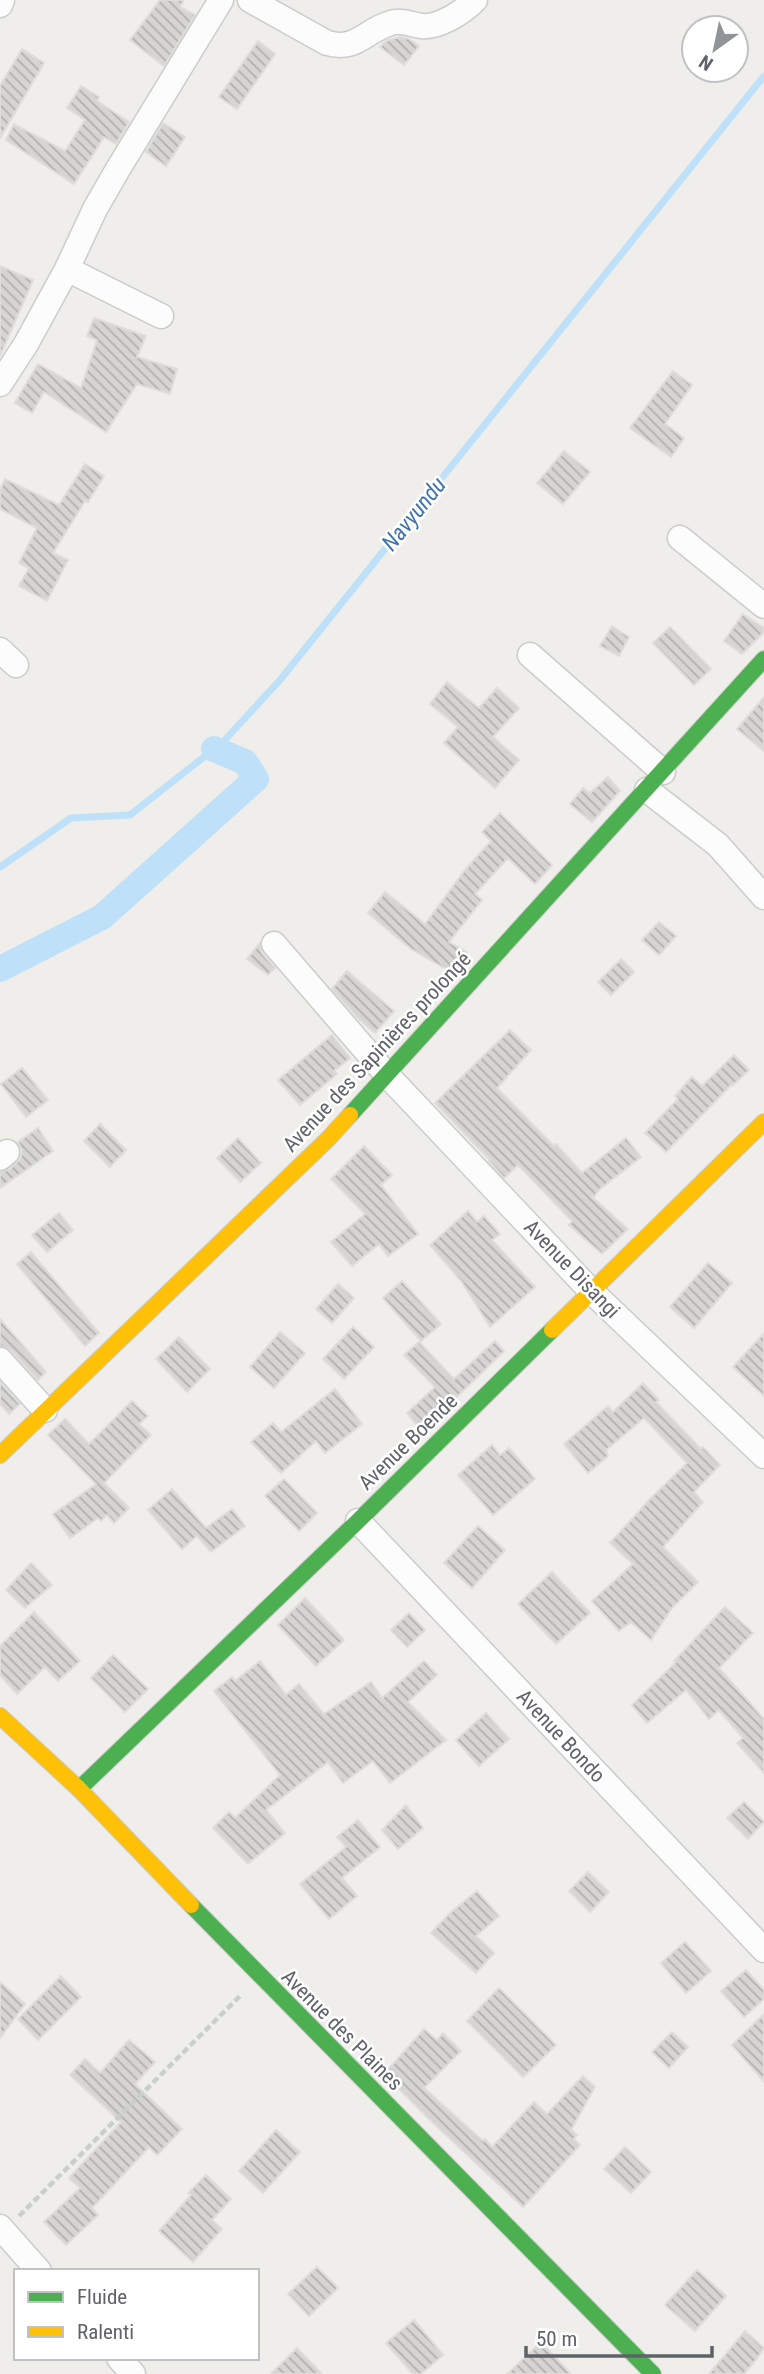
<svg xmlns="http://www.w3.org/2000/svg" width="764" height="2374" font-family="'Roboto Condensed',sans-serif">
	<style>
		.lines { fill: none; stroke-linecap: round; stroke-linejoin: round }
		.stream { stroke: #bfe0f9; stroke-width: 7 }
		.canal { stroke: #bfe0f9; stroke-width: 26 }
		.building { fill: url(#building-back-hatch); stroke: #deddd9; stroke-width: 2 }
		.street-casing { stroke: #cbcccc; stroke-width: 27 }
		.fast-casing { stroke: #cacacb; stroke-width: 18 }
		.slow-casing { stroke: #cacacb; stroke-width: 18 }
		.path { stroke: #cacfcc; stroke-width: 4.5; stroke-dasharray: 7 3.5; stroke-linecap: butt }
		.street { stroke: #fdfcfc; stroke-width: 24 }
		.fast { stroke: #4caf50; stroke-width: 16 }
		.slow { stroke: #ffc107; stroke-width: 16 }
		.labels { text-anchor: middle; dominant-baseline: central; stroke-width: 5; stroke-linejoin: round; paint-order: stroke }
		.street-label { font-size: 21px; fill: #5f6368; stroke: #fff }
		.water-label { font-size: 23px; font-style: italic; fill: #4174aa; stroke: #fff }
	</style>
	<defs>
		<pattern id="building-back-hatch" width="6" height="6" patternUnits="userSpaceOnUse" patternTransform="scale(1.75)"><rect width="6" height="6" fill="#d6d5d3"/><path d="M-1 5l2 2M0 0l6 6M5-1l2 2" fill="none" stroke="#b1b0af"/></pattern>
	</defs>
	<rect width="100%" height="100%" fill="#efeeea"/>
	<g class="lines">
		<polyline class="stream" points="0,867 71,818 130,815 223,742 280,680 764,76"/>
		<polyline class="canal" points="0,969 102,917 256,779 245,762 214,749"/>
	</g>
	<g class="building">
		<polygon points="160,0 184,0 180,7 195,15 164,66 130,40"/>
		<polygon points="400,37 409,39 419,46 404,65 380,47 386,41"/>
		<polygon points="258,41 275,54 237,109 219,97"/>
		<polygon points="22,49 44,63 0,138 0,86"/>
		<polygon points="81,86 99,97 97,101 129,122 116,144 104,137 74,184 6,140 14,124 65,151 85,120 67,108"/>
		<polygon points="163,123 185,137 166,166 146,152"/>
		<polygon points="0,266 33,280 0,356"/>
		<polygon points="94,318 146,336 137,357 177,369 170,394 137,384 106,432 44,392 32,413 15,403 38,364 81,388 97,340 87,336"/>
		<polygon points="673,371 692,385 665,424 684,438 671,457 630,428"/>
		<polygon points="564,451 590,472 563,504 537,483"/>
		<polygon points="85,464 104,476 88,502 85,501 53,553 68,560 47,601 19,586 29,568 19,563 37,528 0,509 0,490 5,479 59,505"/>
		<polygon points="743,614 764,628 764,632 742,654 724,641"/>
		<polygon points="612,626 629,637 619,656 600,646"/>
		<polygon points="670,627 711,669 694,685 653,643"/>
		<polygon points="447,682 479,708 497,688 519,708 493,737 519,760 495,788 444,743 458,727 430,704"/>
		<polygon points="764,697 764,751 737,729"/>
		<polygon points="608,777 620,791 592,822 570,804 583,788 590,793"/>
		<polygon points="500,813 552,865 535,884 508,858 475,894 482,900 449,942 467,952 453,973 411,949 368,913 385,892 425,924 465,870 491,841 482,832"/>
		<polygon points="659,922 676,936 659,955 642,940"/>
		<polygon points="260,943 262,953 275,968 268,975 247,959"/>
		<polygon points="621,959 634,972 611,995 598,982"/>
		<polygon points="347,971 394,1011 375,1033 358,1018 332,989"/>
		<polygon points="510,1030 531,1050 497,1088 554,1146 556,1144 582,1173 626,1138 641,1157 599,1190 593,1198 628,1229 602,1254 569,1225 572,1221 518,1165 504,1178 489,1161 490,1160 435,1103"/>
		<polygon points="332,1035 350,1058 334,1071 337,1074 300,1105 278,1080"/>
		<polygon points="734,1055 749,1070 732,1086 731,1085 666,1152 645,1133 678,1099 675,1096 692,1077 702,1086"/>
		<polygon points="22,1068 48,1100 26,1117 1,1084"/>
		<polygon points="100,1124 126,1150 110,1167 84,1141"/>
		<polygon points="38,1128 53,1151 0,1188 0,1172 10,1169 21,1158 22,1150 18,1142"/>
		<polygon points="238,1138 261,1163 240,1182 217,1158"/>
		<polygon points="364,1146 392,1175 381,1185 418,1234 388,1256 379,1244 352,1266 331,1242 365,1214 331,1179"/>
		<polygon points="468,1211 477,1222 484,1216 500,1234 492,1240 535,1287 490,1327 462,1282 430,1245"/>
		<polygon points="59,1213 73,1230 47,1252 32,1235"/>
		<polygon points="31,1252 99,1333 85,1346 17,1264"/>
		<polygon points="708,1263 732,1283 694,1328 670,1307"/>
		<polygon points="402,1281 441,1324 421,1341 383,1298"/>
		<polygon points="338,1284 354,1298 332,1323 316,1309"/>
		<polygon points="0,1319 46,1372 38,1380 11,1350 0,1346"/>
		<polygon points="353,1327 374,1347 344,1379 323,1359"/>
		<polygon points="280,1332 305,1353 274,1388 250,1367"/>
		<polygon points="764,1333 764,1396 733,1367"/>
		<polygon points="179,1337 210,1369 187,1392 156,1359"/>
		<polygon points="495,1341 504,1351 422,1431 407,1413 435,1387 404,1355 419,1342 454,1379"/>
		<polygon points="0,1382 20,1404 9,1414 0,1404"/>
		<polygon points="643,1383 659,1400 656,1402 701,1449 703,1447 720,1465 694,1492 703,1502 663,1547 698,1582 672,1608 651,1640 631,1622 619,1631 592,1601 633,1564 610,1543 650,1499 687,1463 644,1418 606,1450 608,1456 588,1473 564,1444 608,1406 613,1412"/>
		<polygon points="335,1389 362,1424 325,1453 316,1441 281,1473 251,1442 273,1423 281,1432"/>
		<polygon points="132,1401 148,1416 139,1424 151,1435 104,1483 129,1508 114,1523 107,1515 101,1521 98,1518 70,1538 53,1514 96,1484 48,1435 65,1419 89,1444"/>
		<polygon points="492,1445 500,1455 509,1448 535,1479 493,1515 458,1475"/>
		<polygon points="284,1479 317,1513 299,1531 265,1496"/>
		<polygon points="172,1489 206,1528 232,1509 245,1526 211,1552 197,1536 182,1549 148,1510"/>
		<polygon points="478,1526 505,1550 472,1588 444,1563"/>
		<polygon points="31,1563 52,1585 25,1608 6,1590"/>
		<polygon points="552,1572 590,1613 556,1644 518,1604"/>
		<polygon points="305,1598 344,1640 316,1666 278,1625"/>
		<polygon points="725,1607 753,1633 719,1668 764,1719 764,1773 737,1743 743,1738 719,1710 709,1719 686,1690 647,1723 632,1705 676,1662 674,1661"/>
		<polygon points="34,1612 80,1661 58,1681 45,1667 17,1694 0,1675 0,1646"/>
		<polygon points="409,1613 425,1630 407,1647 391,1630"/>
		<polygon points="113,1655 148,1689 125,1712 91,1678"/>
		<polygon points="260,1661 286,1695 299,1684 324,1714 371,1682 382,1698 424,1661 437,1675 408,1702 446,1740 390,1783 373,1761 343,1783 328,1762 266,1810 285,1833 248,1864 213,1828 229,1812 235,1818 280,1775 214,1691 232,1677 235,1681"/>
		<polygon points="486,1713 509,1739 479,1766 456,1740"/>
		<polygon points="744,1802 764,1822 748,1839 727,1818"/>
		<polygon points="406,1805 423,1828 398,1849 382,1830"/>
		<polygon points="358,1820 380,1847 342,1878 357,1896 329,1919 300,1884 346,1847 337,1837"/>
		<polygon points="588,1872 609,1892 590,1912 569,1891"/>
		<polygon points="477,1891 499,1916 476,1936 494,1953 476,1973 431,1933 450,1913"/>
		<polygon points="685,1942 711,1971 686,1993 661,1963"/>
		<polygon points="746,1970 764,1990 764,1999 744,2017 721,1991"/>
		<polygon points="61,1976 81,1997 38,2040 18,2019"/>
		<polygon points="0,1982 25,2004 0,2038"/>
		<polygon points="499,1988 556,2045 523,2077 467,2021"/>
		<polygon points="764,2014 764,2082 732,2045"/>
		<polygon points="424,2029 437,2040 443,2033 461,2051 424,2088 483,2141 485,2139 492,2147 534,2102 547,2114 583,2076 595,2087 571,2130 577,2135 574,2139 580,2145 523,2207 429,2119 384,2074"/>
		<polygon points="672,2032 688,2047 669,2068 652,2052"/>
		<polygon points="129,2040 155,2062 135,2084 182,2129 157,2155 149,2147 92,2208 98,2215 66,2245 44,2222 80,2188 69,2178 121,2122 70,2075 85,2059 100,2073"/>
		<polygon points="276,2130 300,2152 263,2193 239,2171"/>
		<polygon points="625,2147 651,2172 631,2193 604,2169"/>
		<polygon points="206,2175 231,2199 212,2220 222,2229 193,2262 159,2231 191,2195 188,2193"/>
		<polygon points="317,2267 338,2288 309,2316 288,2294"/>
		<polygon points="697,2270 726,2296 695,2331 665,2305"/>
		<polygon points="414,2320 443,2355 421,2374 413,2374 386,2343"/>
		<polygon points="745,2331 764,2348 755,2361 744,2374 709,2374"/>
		<polygon points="541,2342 571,2374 507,2374"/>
		<polygon points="297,2348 322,2374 271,2374"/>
	</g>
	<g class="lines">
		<g class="street-casing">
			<g id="street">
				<path d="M250,0L327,43C356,51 364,32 388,24C400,19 410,24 421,26C439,28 463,12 475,0"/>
				<polyline points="0,5 2,0"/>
				<polyline points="67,269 161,316"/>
				<polyline points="0,384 26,344 67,269 95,209 118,169 221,0"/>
				<polyline points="680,538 764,606"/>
				<polyline points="0,650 16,665"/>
				<polyline points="530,655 663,772"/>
				<polyline points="647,790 718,845 764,897"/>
				<polyline points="274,944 387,1075 592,1292 764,1456"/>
				<polyline points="0,1158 7,1152"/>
				<polyline points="0,1360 45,1410"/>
				<polyline points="358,1521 764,1950"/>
				<polyline points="0,2227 39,2271"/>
				<polyline points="119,2358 133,2374"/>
			</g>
		</g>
		<g class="fast-casing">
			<g id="fast">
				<polyline points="350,1115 764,659"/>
				<polyline points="79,1789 358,1521 552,1330"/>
				<polyline points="191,1905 653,2374"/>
			</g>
		</g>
		<g class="slow-casing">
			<g id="slow">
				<polyline points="552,1330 764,1122"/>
				<polyline points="0,1455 328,1139 350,1115"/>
				<polyline points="0,1716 79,1789 191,1905"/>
			</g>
		</g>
		<polyline class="path" points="19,2216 241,1995"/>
		<use href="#street" class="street"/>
		<use href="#fast" class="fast"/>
		<use href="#slow" class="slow"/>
	</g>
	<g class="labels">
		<g class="street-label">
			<text transform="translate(377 1052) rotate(-47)">Avenue des Sapinières prolongé</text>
			<text transform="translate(572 1269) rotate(46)">Avenue Disangi</text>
			<text transform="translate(408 1442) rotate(-44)">Avenue Boende</text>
			<text transform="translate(561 1736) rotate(47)">Avenue Bondo</text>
			<text transform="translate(342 2030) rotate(45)">Avenue des Plaines</text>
		</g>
		<g class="water-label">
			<text transform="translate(414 514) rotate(-51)">Navyundu</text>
		</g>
	</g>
	<rect x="14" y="2269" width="245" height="91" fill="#ffffff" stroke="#bfc1c3" stroke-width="2"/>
	<rect x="28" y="2292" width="35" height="10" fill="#4caf50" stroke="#bfc1c3" stroke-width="2"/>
	<text x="77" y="2304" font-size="21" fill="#5f6368">Fluide</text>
	<rect x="28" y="2327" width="35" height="10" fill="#ffc107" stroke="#bfc1c3" stroke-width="2"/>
	<text x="77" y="2339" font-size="21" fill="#5f6368">Ralenti</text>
	<g transform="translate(715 49) rotate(213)"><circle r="33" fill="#ffffff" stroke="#bfc1c3" stroke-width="2"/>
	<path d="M0-5L12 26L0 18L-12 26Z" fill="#919496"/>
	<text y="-10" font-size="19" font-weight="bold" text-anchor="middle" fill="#5f6368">N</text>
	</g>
	<path d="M526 2346v10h186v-10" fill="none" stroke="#5f6368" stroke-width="3.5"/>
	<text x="536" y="2346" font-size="21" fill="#5f6368" stroke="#ffffff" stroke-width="5" paint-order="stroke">50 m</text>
</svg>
